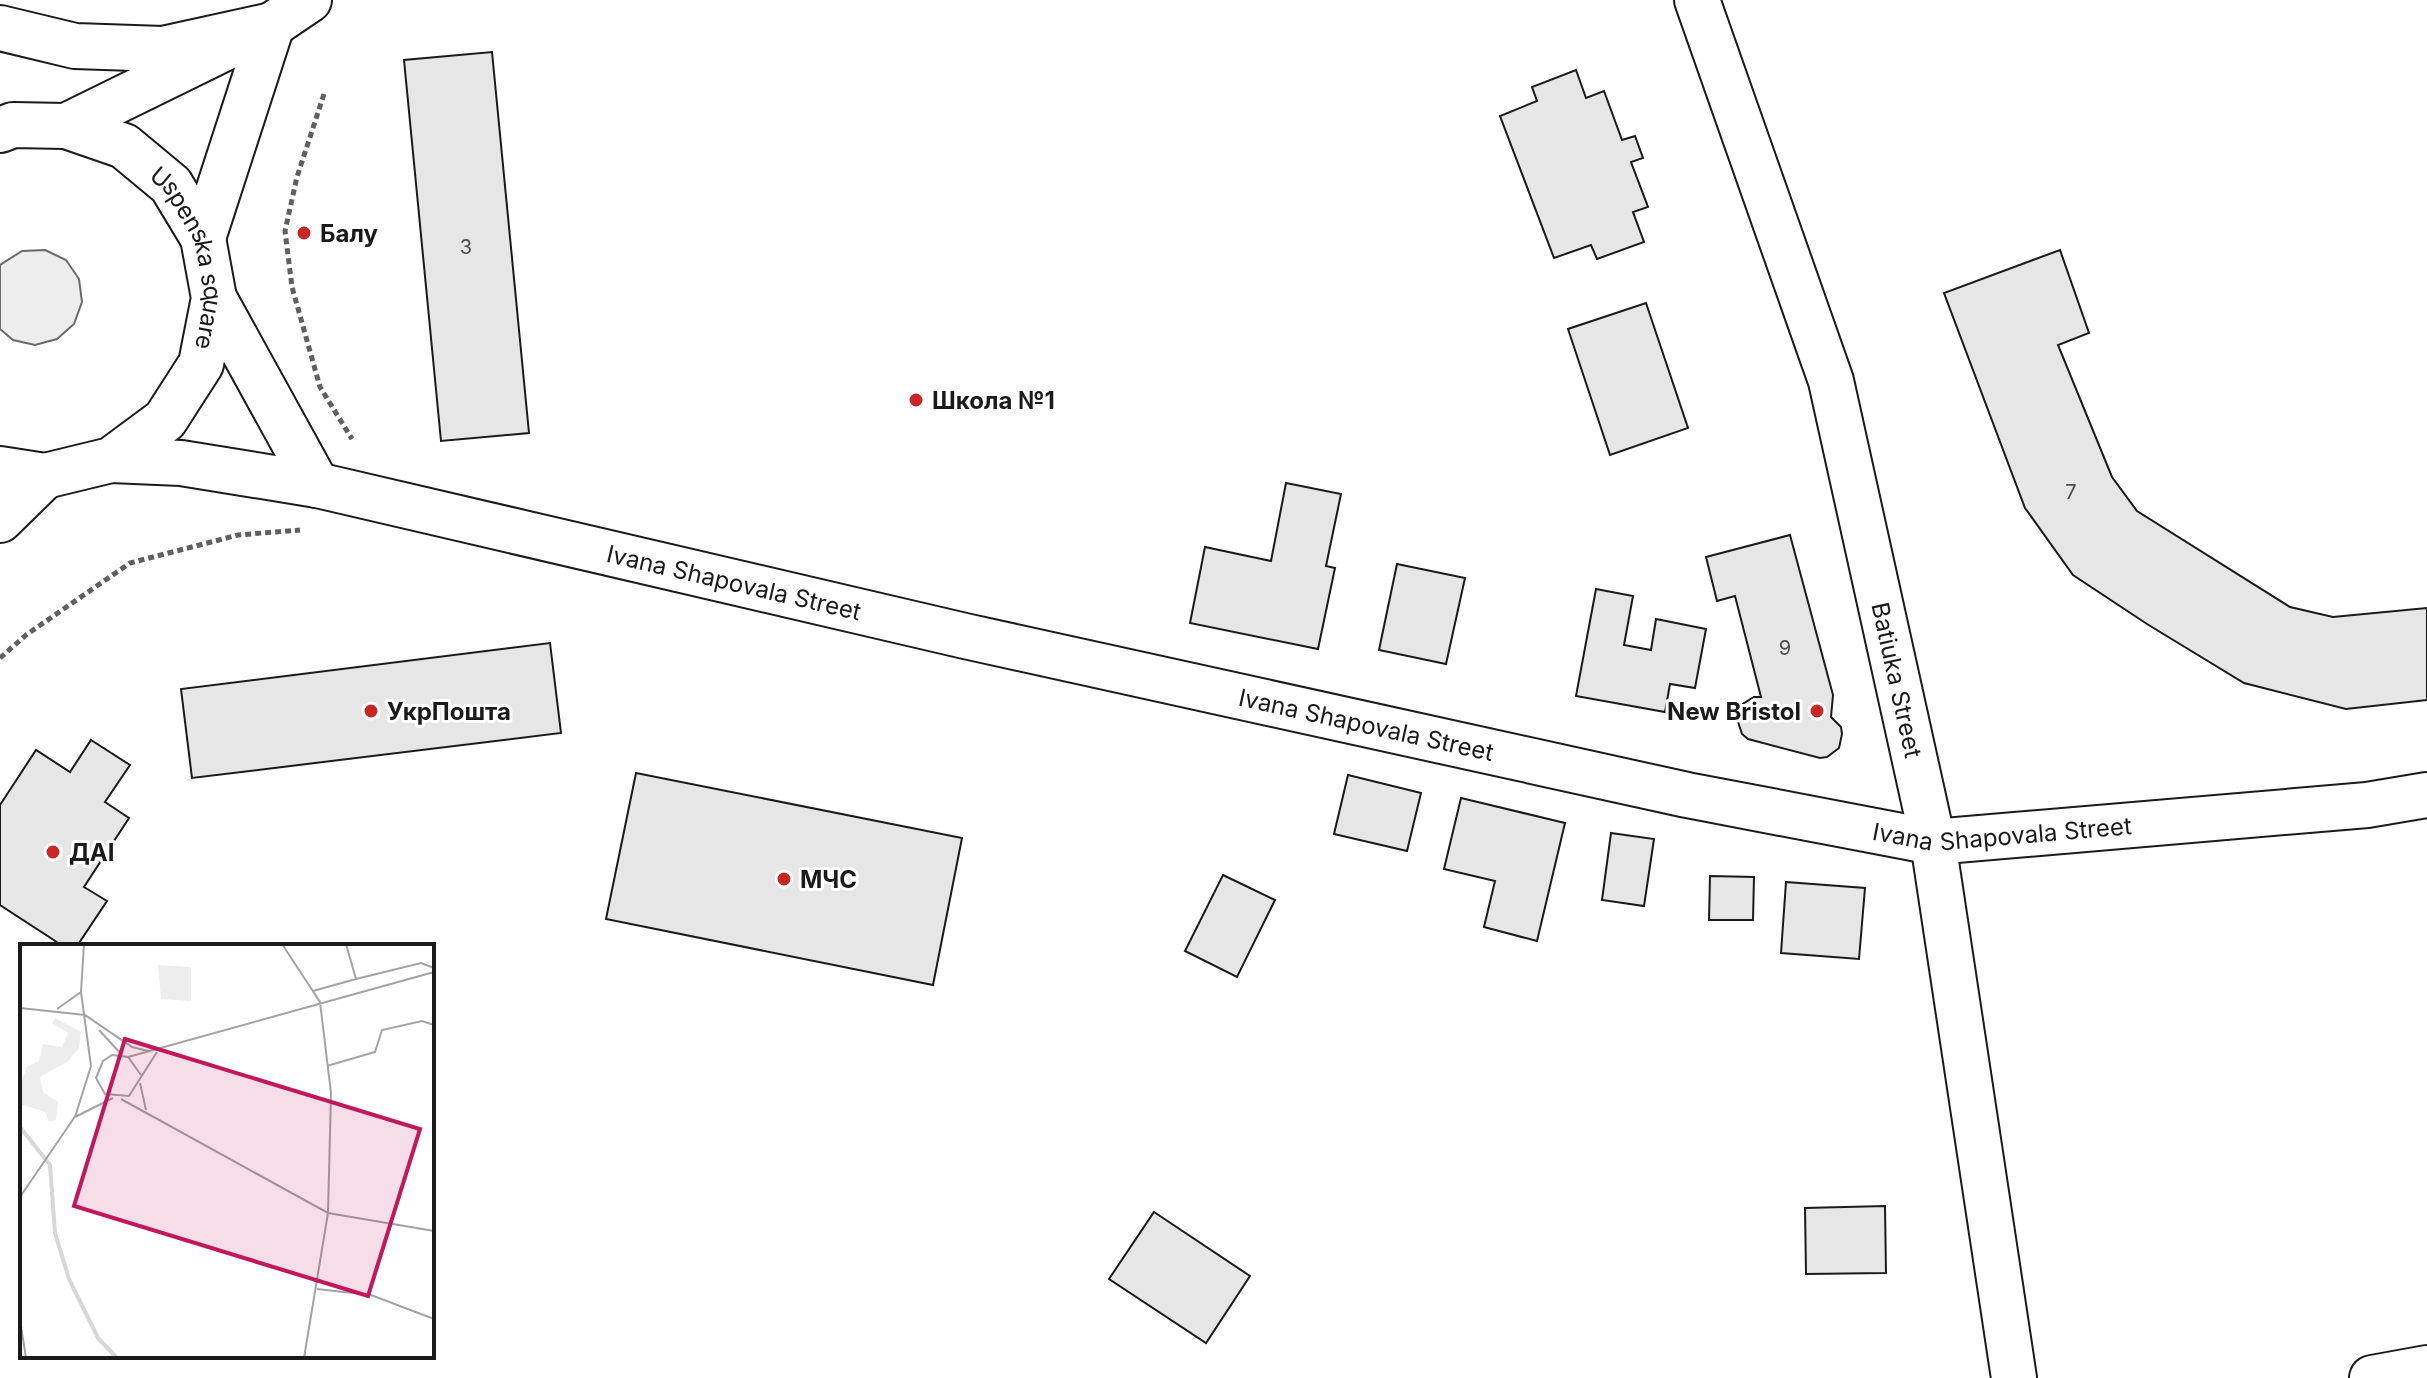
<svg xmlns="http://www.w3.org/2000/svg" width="2427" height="1378" font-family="Inter,sans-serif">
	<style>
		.built { fill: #ededed; stroke: #6a6a6a; stroke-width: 2 }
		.building { fill: #e6e6e6; stroke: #1a1a1a; stroke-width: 2 }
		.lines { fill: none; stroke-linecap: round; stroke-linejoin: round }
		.minor-casing { stroke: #1a1a1a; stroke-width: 48 }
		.major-casing { stroke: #1a1a1a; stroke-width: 48 }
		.path { stroke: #5f5f5f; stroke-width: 5; stroke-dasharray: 6 4; stroke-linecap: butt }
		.minor { stroke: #fff; stroke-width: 44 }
		.major { stroke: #fff; stroke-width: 44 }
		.poi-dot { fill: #c62828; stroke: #fff; stroke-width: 3 }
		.labels { text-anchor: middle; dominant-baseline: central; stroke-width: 6; stroke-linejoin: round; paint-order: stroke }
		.number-label { font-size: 20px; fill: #4d4d4d }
		.poi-label { font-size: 24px; font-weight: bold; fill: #1a1a1a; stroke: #fff; text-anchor: start }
		.street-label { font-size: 24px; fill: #1a1a1a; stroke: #fff }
		.inset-river { fill: none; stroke: #d7d7d7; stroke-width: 4 }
		.inset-road { fill: none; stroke: #a3a3a3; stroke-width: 2 }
		.view { fill: #c2185b; fill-opacity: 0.15; stroke: #c2185b; stroke-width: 4 }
		.inset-edge { fill: none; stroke: #1a1a1a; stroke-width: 4 }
	</style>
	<rect width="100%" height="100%" fill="#fff"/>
	<polygon class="built" points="45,250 66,260 79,279 82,302 74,324 57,339 35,345 13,340 0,329 0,265 22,251"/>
	<g class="building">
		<polygon points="492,52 529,433 441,441 404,60"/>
		<polygon points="1576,70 1586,98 1604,91 1622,140 1635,136 1643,158 1631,162 1648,207 1633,212 1644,242 1597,259 1591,245 1554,258 1500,116 1537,101 1532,87"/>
		<polygon points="2060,250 2089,333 2058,345 2112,477 2137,511 2290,607 2333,617 2427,608 2427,700 2346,709 2244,683 2147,624 2073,575 2025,508 1944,293"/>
		<polygon points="1646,303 1688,428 1610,455 1568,329"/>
		<polygon points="1286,483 1341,494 1326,566 1335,568 1318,649 1190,623 1205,547 1271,561"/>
		<polygon points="1790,535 1833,695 1831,717 1841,727 1842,734 1839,748 1827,757 1820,758 1748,739 1742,734 1737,719 1741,705 1754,697 1761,697 1735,596 1717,601 1706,557"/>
		<polygon points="1397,564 1465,578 1446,664 1379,650"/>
		<polygon points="1596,589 1633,596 1624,645 1651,650 1656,619 1706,629 1695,688 1670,684 1665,712 1576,696"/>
		<polygon points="550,643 561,733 192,778 181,689"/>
		<polygon points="91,740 130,765 105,802 129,818 84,887 107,901 77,946 63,946 0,905 0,805 36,750 70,772"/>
		<polygon points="636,773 962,838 933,985 606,919"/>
		<polygon points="1348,775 1421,793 1407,851 1334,834"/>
		<polygon points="1461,798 1565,823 1537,941 1484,927 1495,881 1444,869"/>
		<polygon points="1611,833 1654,839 1644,906 1602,900"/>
		<polygon points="1223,875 1275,900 1237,977 1185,951"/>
		<polygon points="1710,876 1754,877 1753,920 1709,920"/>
		<polygon points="1786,882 1865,888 1859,959 1781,953"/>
		<polygon points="1885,1206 1886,1273 1806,1274 1805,1208"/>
		<polygon points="1154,1212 1250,1276 1206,1343 1109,1279"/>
	</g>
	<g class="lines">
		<g class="minor-casing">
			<g id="minor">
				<path id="s1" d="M1697,0L1831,381L1933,842L2014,1378"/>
				<polyline points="214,298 317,485"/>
				<path id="s2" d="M111,460L181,463L317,485L965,636L1687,795L1933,842L2367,805L2427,795"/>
				<polyline points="2372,1378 2427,1368"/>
			</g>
		</g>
		<g class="major-casing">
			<g id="major">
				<polyline points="0,28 75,46 163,49 272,25"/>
				<polyline points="66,126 272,25 309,0"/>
				<path id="s3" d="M0,130L13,125L66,126L124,146L171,185L203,238L214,298L201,364L165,420L111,460L45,476L0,469"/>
				<polyline points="203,238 272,25"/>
				<polyline points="0,520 45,476"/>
			</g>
		</g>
		<g class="path">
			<polyline points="324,94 297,177 285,231 292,287 320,387 352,439"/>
			<polyline points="0,658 26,635 130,563 238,535 300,530"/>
		</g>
		<use href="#minor" class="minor"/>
		<use href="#major" class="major"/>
	</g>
	<g class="poi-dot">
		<circle cx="304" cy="233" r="8"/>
		<circle cx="916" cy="400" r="8"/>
		<circle cx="371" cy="711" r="8"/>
		<circle cx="1817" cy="711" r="8"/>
		<circle cx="53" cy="852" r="8"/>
		<circle cx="784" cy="879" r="8"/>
	</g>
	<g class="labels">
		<g class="number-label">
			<text x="466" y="247">3</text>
			<text x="2071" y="492">7</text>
			<text x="1785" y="648">9</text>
		</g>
		<g class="poi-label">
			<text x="320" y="233">Балу</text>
			<text x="932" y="400">Школа №1</text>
			<text x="387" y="711">УкрПошта</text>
			<text x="1801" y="711" text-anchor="end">New Bristol</text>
			<text x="69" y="852">ДАI</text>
			<text x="800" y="879">МЧС</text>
		</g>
		<g class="street-label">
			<text stroke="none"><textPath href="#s3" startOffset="266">Uspenska square</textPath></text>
			<text stroke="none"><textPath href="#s2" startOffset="636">Ivana Shapovala Street</textPath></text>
			<text stroke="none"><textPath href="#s1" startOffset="710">Batiuka Street</textPath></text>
			<text stroke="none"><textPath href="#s2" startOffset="1284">Ivana Shapovala Street</textPath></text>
			<text stroke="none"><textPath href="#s2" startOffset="1932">Ivana Shapovala Street</textPath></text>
		</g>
	</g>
	<g transform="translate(20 944)">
		<rect width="414" height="414" fill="#fff"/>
		<path d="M138,21L171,23V57L141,55ZM35,74L61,88L59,104L48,117L20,133L23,148L38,158L36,176L29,177L25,168L0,160V140L7,123L19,117L23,100L42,103L48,89L32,79Z" fill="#ededed"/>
		<path class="inset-river" d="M0,183L30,221L35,289L49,335L78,394L97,414"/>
		<path class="inset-road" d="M262,0L300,58L311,149L308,269L284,414M326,0L336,35L401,19L414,24M293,47L336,35M0,64L65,71L112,103L128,107M37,65L61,48M79,86L102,111M108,113L414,28M307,122L355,108L362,86L402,77L414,81M121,131L108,113L92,111L83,117L76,134L85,150L109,152L137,108M120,139L126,166M101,155L308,269L414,287M55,173L71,122L61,48L64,0M55,173L93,154M0,253L56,171M297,345L351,351L414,375M0,376L6,414"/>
		<path class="view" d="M105,95L400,185L348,352L54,262Z"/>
		<rect width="414" height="414" class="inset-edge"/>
	</g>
</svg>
